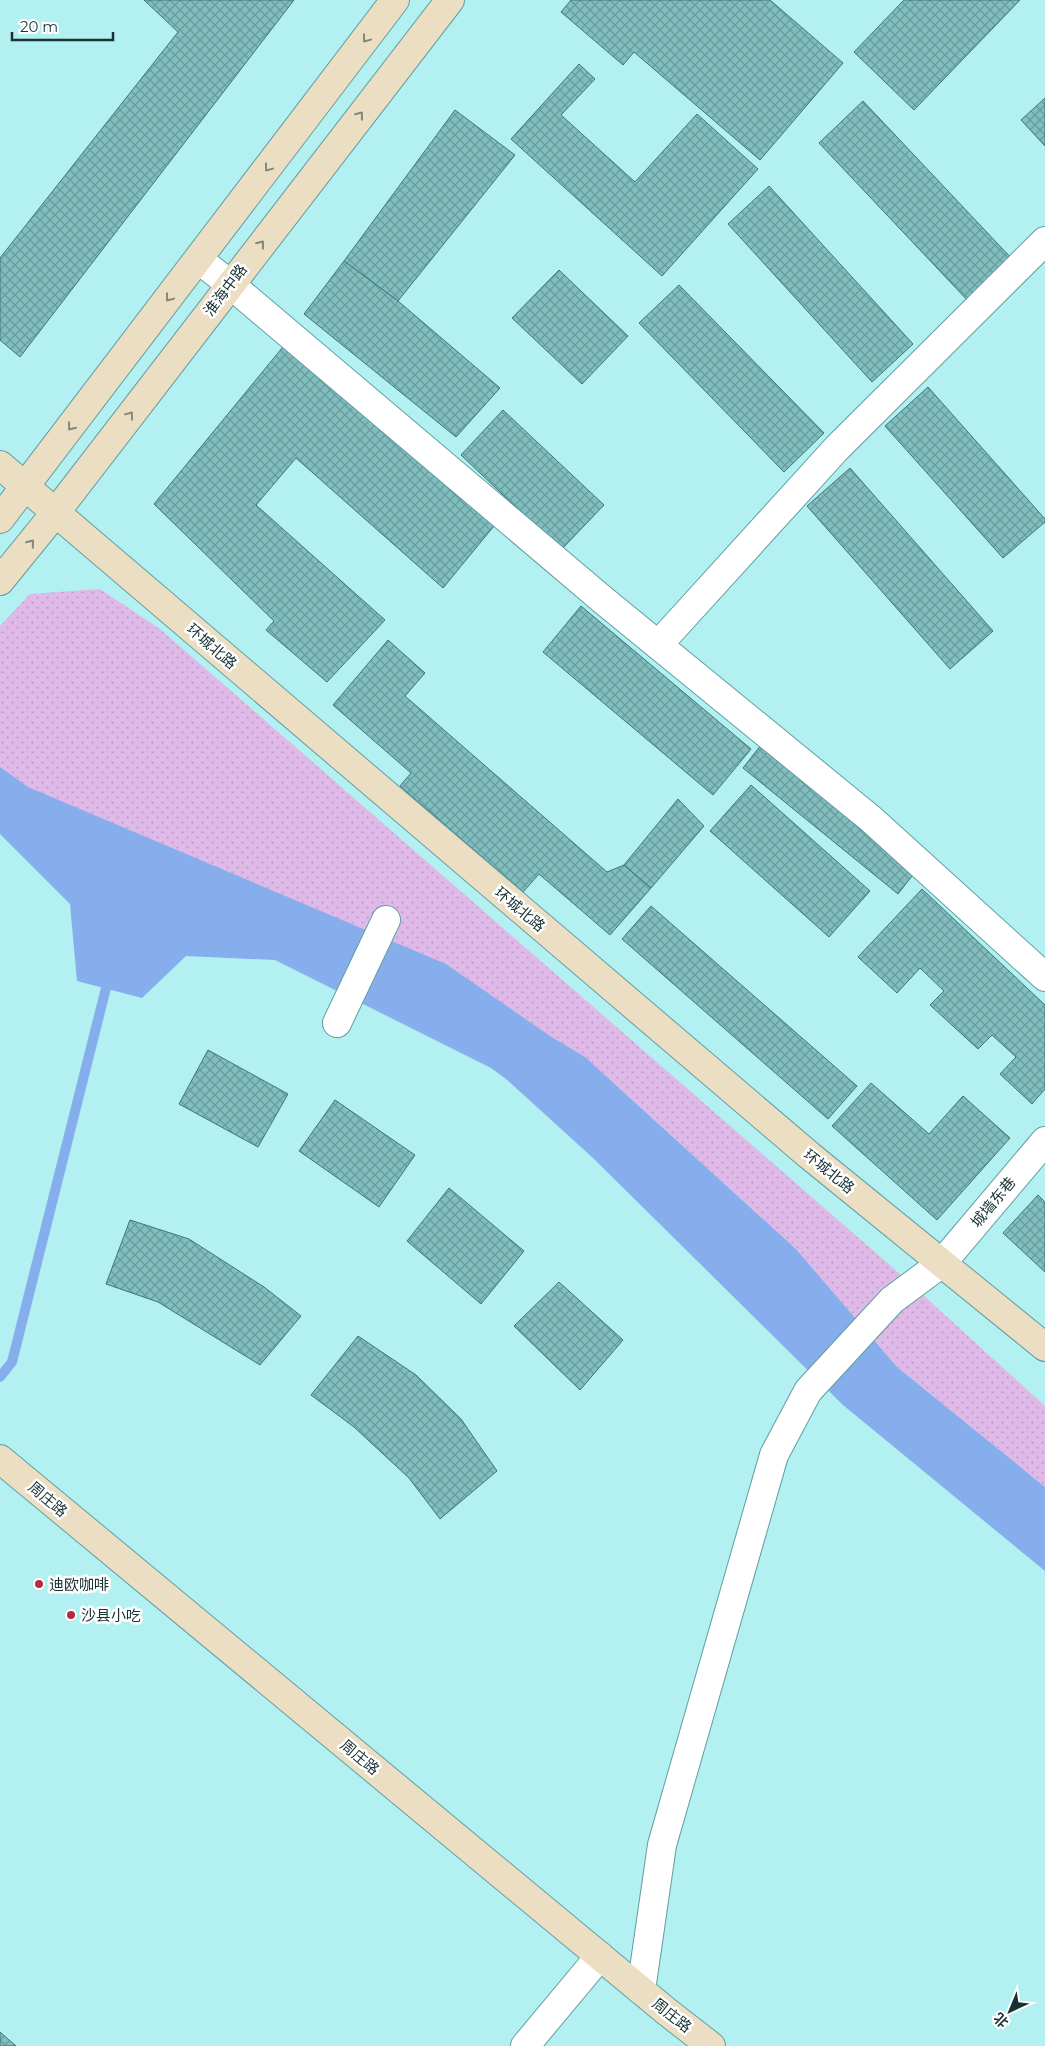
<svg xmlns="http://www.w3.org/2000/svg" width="1045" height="2046" font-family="Montserrat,'Noto Sans SC',sans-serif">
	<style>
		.park { fill: url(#park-dots) }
		.water { fill: #87aeec }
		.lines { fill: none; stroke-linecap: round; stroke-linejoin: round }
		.stream { stroke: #87aeec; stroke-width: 10 }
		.building { fill: url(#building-cross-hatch); stroke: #3c777a }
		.street-casing { stroke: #629ea1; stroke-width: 30 }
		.secondary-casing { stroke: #629ea1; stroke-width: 30 }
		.street { stroke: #fff; stroke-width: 28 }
		.secondary { stroke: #ecdec3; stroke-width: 28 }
		.oneway { stroke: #82887b }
		.poi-dot { fill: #ba293c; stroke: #fff; stroke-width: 2 }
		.labels { text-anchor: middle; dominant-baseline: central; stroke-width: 5; stroke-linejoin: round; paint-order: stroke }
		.street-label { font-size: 15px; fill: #193233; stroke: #fff }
		.poi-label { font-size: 15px; fill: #193233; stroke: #fff; text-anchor: start }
	</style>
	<defs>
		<pattern id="park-dots" width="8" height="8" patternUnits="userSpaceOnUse" patternTransform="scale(1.25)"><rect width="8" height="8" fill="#dfb9e8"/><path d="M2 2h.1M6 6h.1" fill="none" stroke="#bfa0c7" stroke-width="1.8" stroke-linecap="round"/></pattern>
		<pattern id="building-cross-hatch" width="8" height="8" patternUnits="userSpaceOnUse" patternTransform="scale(1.25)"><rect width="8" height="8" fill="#81bec0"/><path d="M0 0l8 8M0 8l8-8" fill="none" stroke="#699b9d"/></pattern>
	</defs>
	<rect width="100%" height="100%" fill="#b2f0f2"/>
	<polygon class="park" points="100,589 160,629 901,1275 1045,1406 1045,1487 897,1367 796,1249 585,1057 0,779 0,626 30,594"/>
	<polygon class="water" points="0,767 28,787 446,964 550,1036 585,1057 796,1249 897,1367 1045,1487 1045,1571 843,1405 593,1158 506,1079 491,1068 275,960 186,956 142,998 77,981 70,904 0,834"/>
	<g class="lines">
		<polyline class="stream" points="0,1377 12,1362 106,988"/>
	</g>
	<g class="building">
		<polygon points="144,0 294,0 20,357 0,340 0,258 178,32"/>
		<polygon points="571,0 770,0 843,63 760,160 634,52 623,65 561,12"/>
		<polygon points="904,0 1020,0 914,110 854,52"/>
		<polygon points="579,64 595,79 561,115 635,182 697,114 758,169 662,276 511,139"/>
		<polygon points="1045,98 1045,146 1021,120"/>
		<polygon points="863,101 1014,261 970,303 819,143"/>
		<polygon points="455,110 515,155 398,301 344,261"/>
		<polygon points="769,186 913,344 872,382 728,224"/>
		<polygon points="344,261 398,301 500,388 456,437 304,314"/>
		<polygon points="559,270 628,336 582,384 512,318"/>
		<polygon points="679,285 824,433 784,472 639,323"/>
		<polygon points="287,342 494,526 443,588 296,458 256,505 385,620 327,682 266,630 274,621 154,504"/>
		<polygon points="928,387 1045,519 1045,522 1003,558 885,426"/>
		<polygon points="503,410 604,505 561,550 461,455"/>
		<polygon points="850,468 993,631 950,669 807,506"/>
		<polygon points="581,606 751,749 713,795 543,652"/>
		<polygon points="388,640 425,673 405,696 607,872 624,865 651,888 610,935 539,874 523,892 400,786 411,773 333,705"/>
		<polygon points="761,745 916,871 898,894 743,768"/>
		<polygon points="751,785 870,891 829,937 710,831"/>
		<polygon points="678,799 704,826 651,888 624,865"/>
		<polygon points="922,889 1045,1005 1045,1089 1032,1104 1000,1074 1016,1057 992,1035 978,1049 930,1005 944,991 920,968 897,993 858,957"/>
		<polygon points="651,906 857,1086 828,1119 622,939"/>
		<polygon points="208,1050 288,1094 258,1147 179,1104"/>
		<polygon points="871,1083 929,1134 963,1096 1010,1138 937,1220 832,1126"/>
		<polygon points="335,1100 415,1155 379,1207 299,1151"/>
		<polygon points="449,1188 524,1251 481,1304 407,1241"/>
		<polygon points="1038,1195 1045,1202 1045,1272 1003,1233"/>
		<polygon points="130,1220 189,1239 264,1287 301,1316 260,1365 158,1302 106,1284"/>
		<polygon points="559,1282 623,1340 580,1390 514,1326"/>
		<polygon points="358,1336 416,1375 461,1419 497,1471 440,1519 409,1478 354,1427 311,1395"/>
		<polygon points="0,2032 16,2046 0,2046"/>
	</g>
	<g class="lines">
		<g class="street-casing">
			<g id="street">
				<polyline points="199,260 230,284 603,600 871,819 1045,977"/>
				<polyline points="658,645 837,448 1045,241"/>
				<polyline points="337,1023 386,920"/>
				<polyline points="641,1990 662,1845 774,1455 808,1391 892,1300 942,1263 1045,1141"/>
				<polyline points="525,2046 600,1956"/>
			</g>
		</g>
		<g class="secondary-casing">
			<g id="secondary">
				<polyline points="0,465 810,1156 1045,1347"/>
				<polyline points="0,519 395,0"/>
				<polyline points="0,581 56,512 450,0"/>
				<polyline points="0,1459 666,2011 711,2046"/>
			</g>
		</g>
		<use href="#street" class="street"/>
		<use href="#secondary" class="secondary"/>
	</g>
	<defs><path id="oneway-chevron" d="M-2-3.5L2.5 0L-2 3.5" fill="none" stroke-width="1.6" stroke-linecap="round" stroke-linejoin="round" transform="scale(1.25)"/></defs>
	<g class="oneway">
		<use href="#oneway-chevron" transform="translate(366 39) rotate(127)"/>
		<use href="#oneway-chevron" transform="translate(360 115) rotate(-52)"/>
		<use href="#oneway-chevron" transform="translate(268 168) rotate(127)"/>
		<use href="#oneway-chevron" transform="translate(261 244) rotate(-52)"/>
		<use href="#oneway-chevron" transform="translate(169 298) rotate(127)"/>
		<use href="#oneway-chevron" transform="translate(130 415) rotate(-53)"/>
		<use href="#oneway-chevron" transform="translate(71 427) rotate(128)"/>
		<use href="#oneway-chevron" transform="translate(31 543) rotate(-51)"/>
	</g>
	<g class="poi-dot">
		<circle cx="39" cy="1584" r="5"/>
		<circle cx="71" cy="1615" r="5"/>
	</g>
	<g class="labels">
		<g class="street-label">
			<text transform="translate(225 290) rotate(-53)">淮海中路</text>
			<text transform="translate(212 646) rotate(41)">环城北路</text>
			<text transform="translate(520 909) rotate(40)">环城北路</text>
			<text transform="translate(829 1171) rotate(39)">环城北路</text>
			<text transform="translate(993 1202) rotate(-50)">城墙东巷</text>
			<text transform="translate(48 1499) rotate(40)">周庄路</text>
			<text transform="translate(360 1757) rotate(40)">周庄路</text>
			<text transform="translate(672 2015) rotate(38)">周庄路</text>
		</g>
		<g class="poi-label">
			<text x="49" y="1584">迪欧咖啡</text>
			<text x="81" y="1615">沙县小吃</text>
		</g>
	</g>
	<g transform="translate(1010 2011) rotate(224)" stroke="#ffffff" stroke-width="4" paint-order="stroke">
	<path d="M0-4L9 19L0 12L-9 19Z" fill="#193233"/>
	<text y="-8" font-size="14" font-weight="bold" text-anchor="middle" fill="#193233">北</text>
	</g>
	<path d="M12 32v8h101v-8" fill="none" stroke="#193233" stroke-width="2.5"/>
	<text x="20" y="32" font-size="15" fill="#193233" stroke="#ffffff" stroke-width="4" paint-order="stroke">20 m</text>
</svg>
